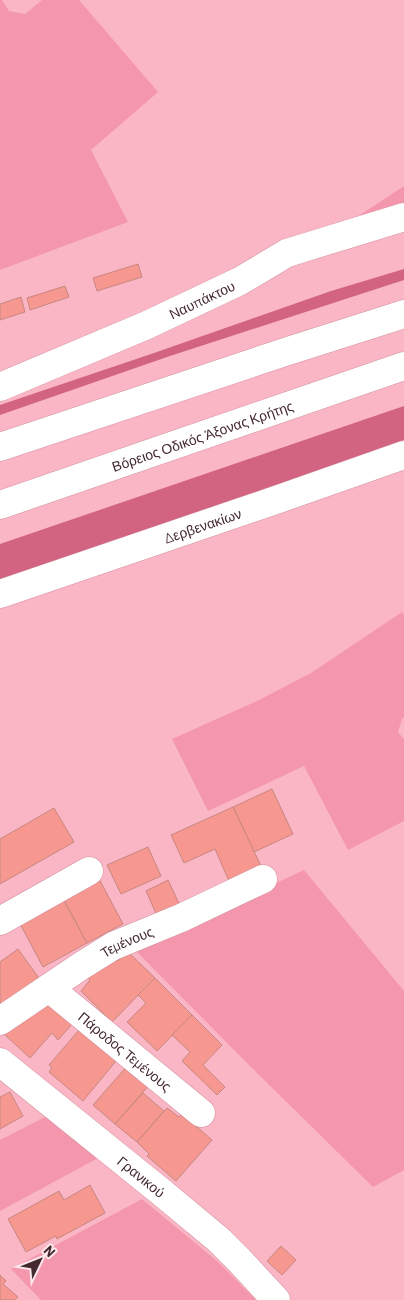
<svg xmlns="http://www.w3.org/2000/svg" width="404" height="1300" font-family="Barlow,sans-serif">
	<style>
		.green { fill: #f497ad }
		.forest { fill: #d26381 }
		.building { fill: #f69790; stroke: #c78781 }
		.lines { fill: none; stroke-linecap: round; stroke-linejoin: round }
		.minor-casing { stroke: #d1909e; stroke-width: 29 }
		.motorway-casing { stroke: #d1909e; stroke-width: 29 }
		.minor { stroke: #fff; stroke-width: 28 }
		.motorway { stroke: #fff; stroke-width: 28 }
		.labels { text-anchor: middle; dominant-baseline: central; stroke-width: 4; stroke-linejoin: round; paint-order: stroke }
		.street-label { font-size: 14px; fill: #44292f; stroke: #fce6ea }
	</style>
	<rect width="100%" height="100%" fill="#fab6c5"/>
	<g class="green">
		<polygon points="0,0 2,0 9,11 25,14 42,0 79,0 158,92 91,150 128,222 0,270"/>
		<polygon points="404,186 404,205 351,221"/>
		<polygon points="402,612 404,615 404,717 402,719 398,732 404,739 404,821 348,850 304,766 208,811 172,739 257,701 311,673"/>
		<polygon points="304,870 404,991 404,1170 373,1187 248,1064 134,949"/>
		<polygon points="49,1115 98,1158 0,1211 0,1140"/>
		<polygon points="142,1199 217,1261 256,1300 41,1300 11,1269"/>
	</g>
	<g class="forest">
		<polygon points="404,269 404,280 170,356 0,415 0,405 154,353 331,291"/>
		<polygon points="404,406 404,440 228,504 0,582 0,544"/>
	</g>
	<g class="building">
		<polygon points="138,264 142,277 97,291 93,278"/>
		<polygon points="65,286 69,297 30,310 27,298"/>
		<polygon points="21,297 25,312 0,320 0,304"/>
		<polygon points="272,789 293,834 254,852 233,807"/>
		<polygon points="233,807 261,866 229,881 215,849 184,863 171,835"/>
		<polygon points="54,808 74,842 0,884 0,839"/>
		<polygon points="148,847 161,876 121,894 107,865"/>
		<polygon points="98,877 123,924 87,943 62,897"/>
		<polygon points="168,880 182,910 159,920 146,891"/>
		<polygon points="62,897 87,943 43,967 18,920"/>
		<polygon points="18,949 41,981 0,1010 0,962"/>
		<polygon points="127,951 155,978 112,1022 81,991 90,980 88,978 112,954 118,961"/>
		<polygon points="155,978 192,1015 157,1051 127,1022 146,1003 138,995"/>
		<polygon points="44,998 73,1023 58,1040 52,1033 30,1058 3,1033"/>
		<polygon points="192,1015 222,1045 203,1065 225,1087 217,1095 182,1061 190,1052 172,1035"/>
		<polygon points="79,1030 116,1061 83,1101 49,1072 52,1068 49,1065"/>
		<polygon points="128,1065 150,1084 115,1124 93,1105"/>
		<polygon points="10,1092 23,1116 0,1129 0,1097"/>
		<polygon points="143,1093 164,1111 137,1142 115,1124"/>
		<polygon points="167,1108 179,1117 182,1114 212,1140 176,1181 147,1156 149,1154 137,1142"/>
		<polygon points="90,1185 105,1213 57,1239 56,1236 26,1252 8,1219 59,1191 64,1200"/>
		<polygon points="281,1246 296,1260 282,1275 267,1261"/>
		<polygon points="0,1275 6,1281 3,1284 18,1297 15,1300 0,1300"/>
	</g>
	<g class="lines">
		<g class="minor-casing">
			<g id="minor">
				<path id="s1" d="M0,387L147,325L240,281L287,253L404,217"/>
				<path id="s2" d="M0,594L273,501L404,455"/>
				<polyline points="0,921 89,871"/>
				<path id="s3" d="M49,988L201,1113"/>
				<path id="s4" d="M0,1021L81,966L113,946L181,918L263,879"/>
				<path id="s5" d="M0,1062L160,1191L219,1240L239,1260L276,1300"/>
			</g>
		</g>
		<g class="motorway-casing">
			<g id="motorway">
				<polyline points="0,447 285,352 404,314"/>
				<path id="s6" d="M0,505L404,366"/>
			</g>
		</g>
		<use href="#minor" class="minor"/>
		<use href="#motorway" class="motorway"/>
	</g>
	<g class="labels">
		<g class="street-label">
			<text stroke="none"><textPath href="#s1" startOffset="220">Ναυπάκτου</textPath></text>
			<text stroke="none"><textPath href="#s6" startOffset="214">Βόρειος Οδικός Άξονας Κρήτης</textPath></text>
			<text stroke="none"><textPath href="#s2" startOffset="214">Δερβενακίων</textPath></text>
			<text stroke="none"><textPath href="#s4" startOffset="150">Τεμένους</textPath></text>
			<text stroke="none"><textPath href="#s3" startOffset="99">Πάροδος Τεμένους</textPath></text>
			<text stroke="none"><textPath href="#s5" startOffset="182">Γρανικού</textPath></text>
		</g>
	</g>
	<g transform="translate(40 1260) rotate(47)" stroke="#fce6ea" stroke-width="4" paint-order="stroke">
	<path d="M0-4L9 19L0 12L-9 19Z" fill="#44292f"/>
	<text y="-8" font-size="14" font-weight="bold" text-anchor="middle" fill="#44292f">N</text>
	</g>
</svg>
